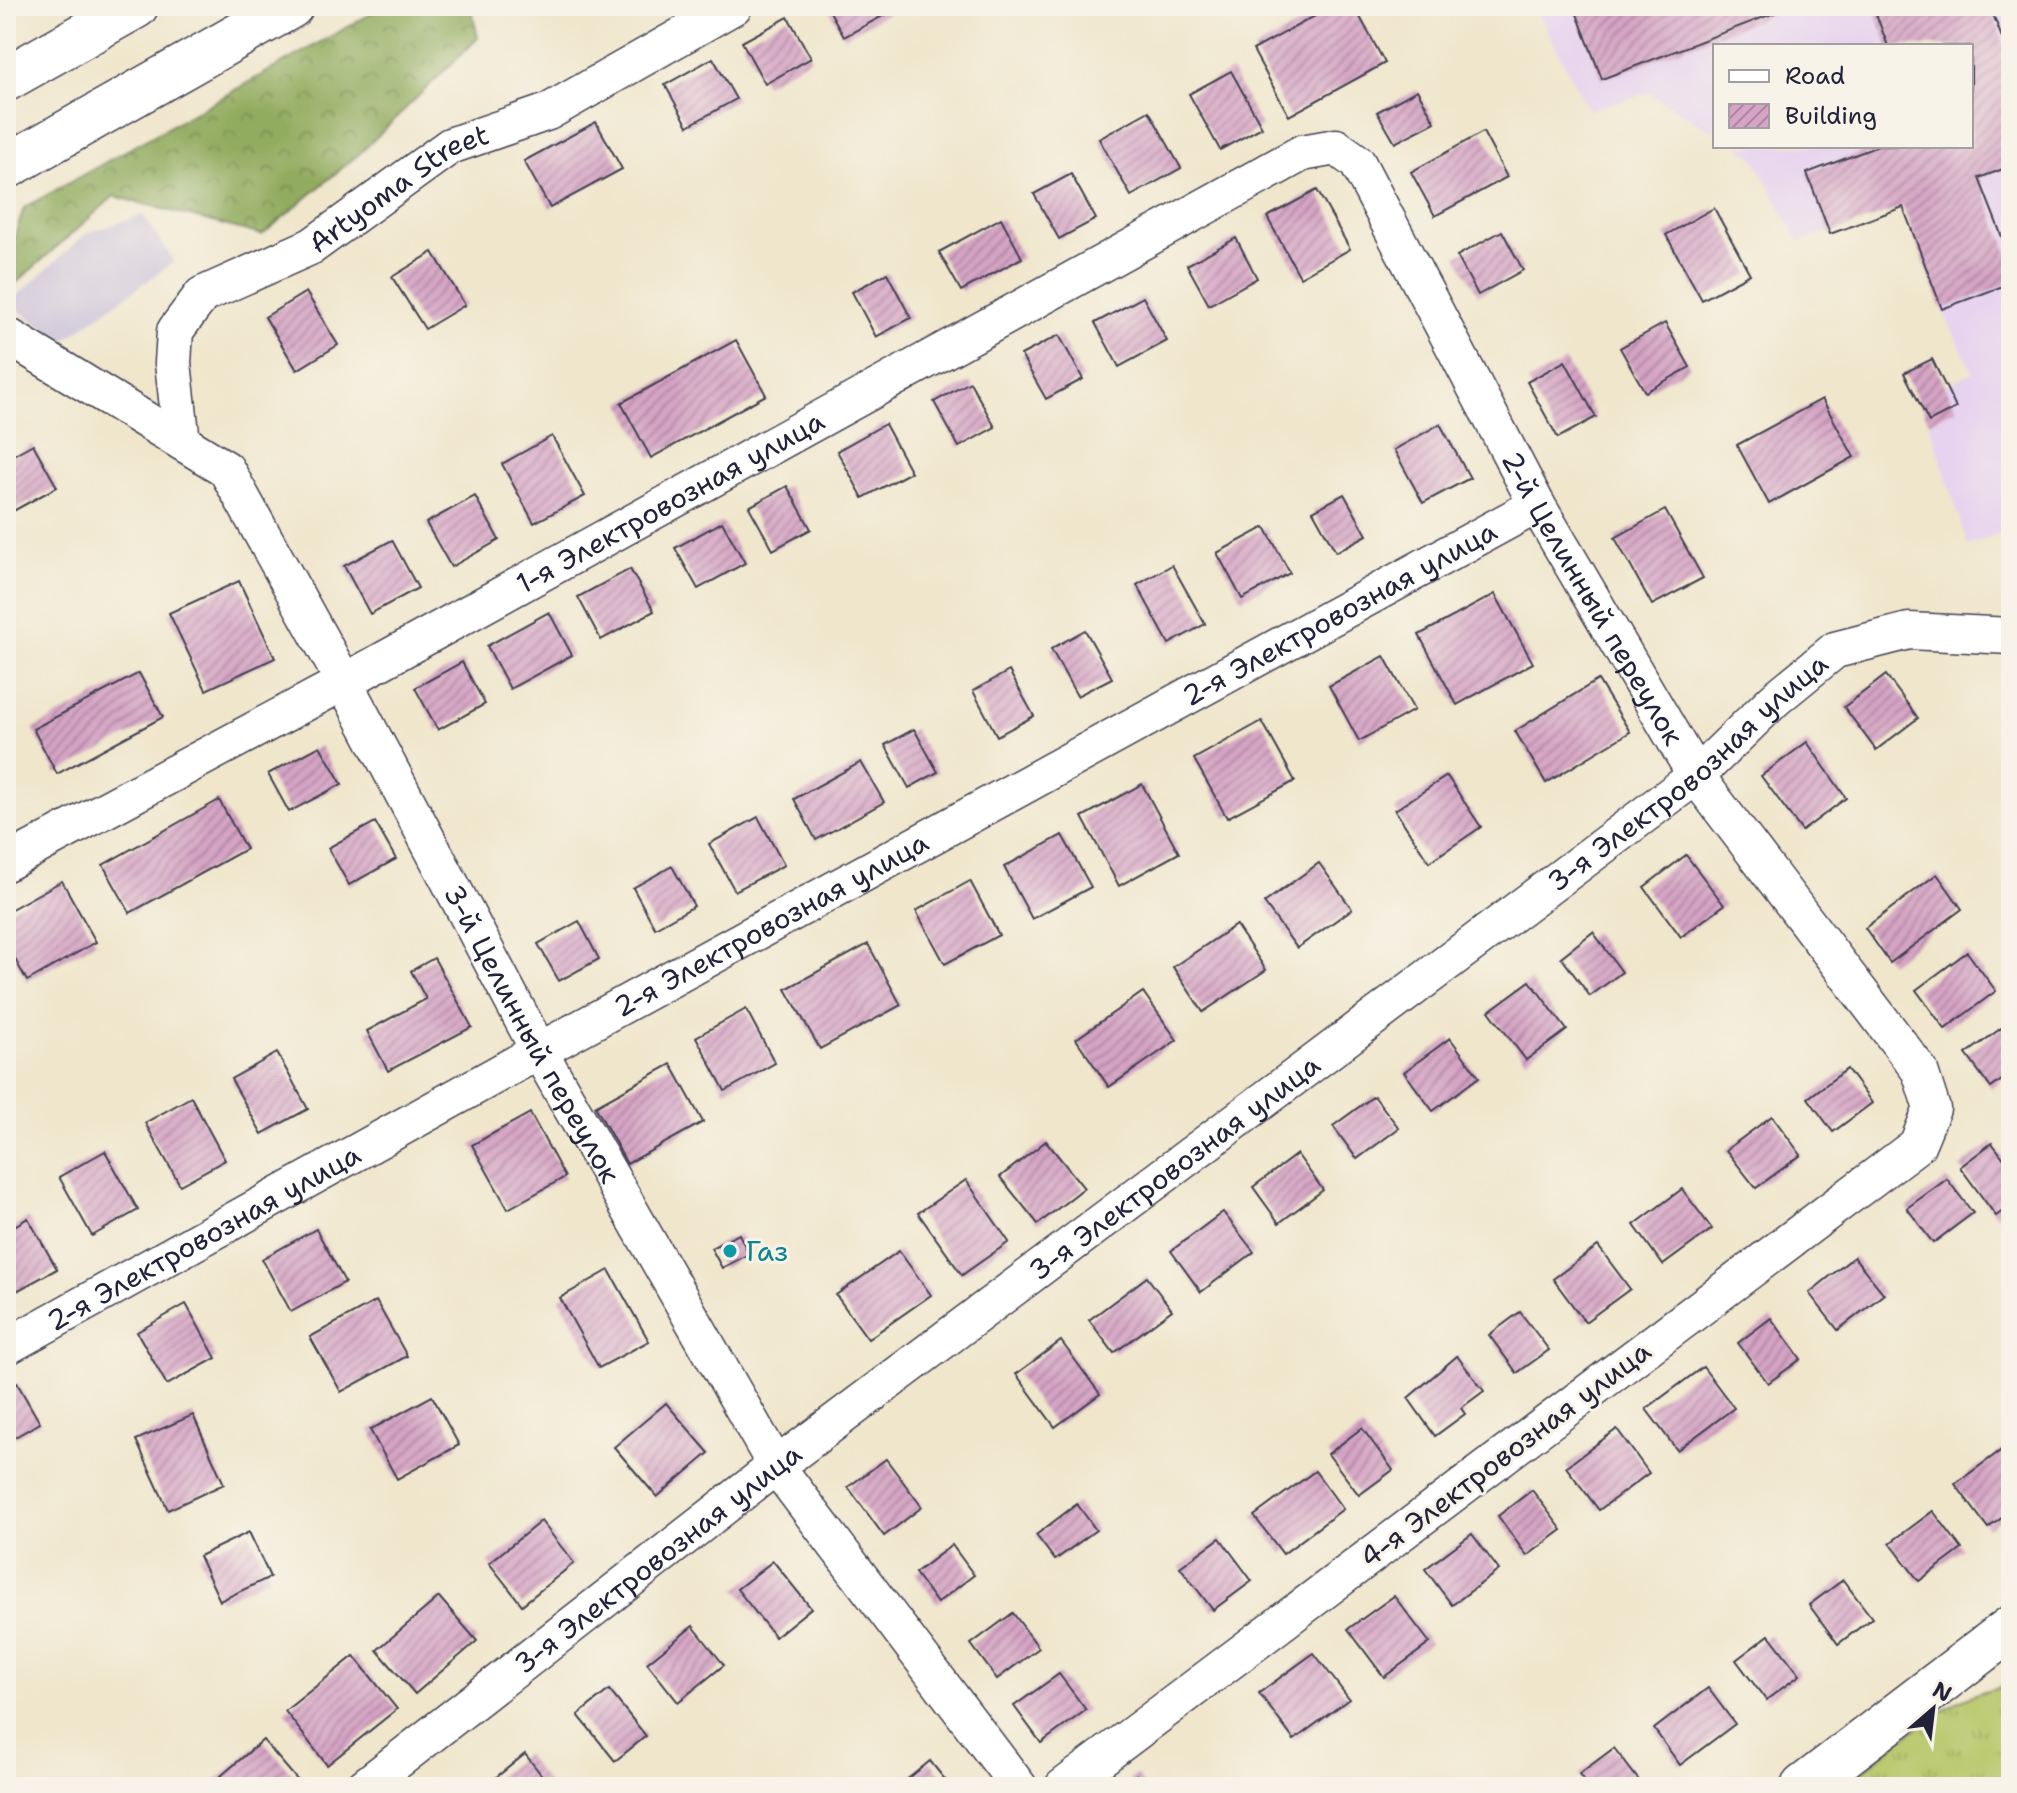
<svg xmlns="http://www.w3.org/2000/svg" width="2017" height="1793" font-family="'Shantell Sans',sans-serif">
	<style>
		.built { fill: #e7d2ef }
		.industrial { fill: #c8bfd8 }
		.grass { fill: url(#grass-tufts); stroke: #6d7452; stroke-width: 2 }
		.forest { fill: url(#forest-crowns); stroke: #5a674c; stroke-width: 2 }
		.building { fill: url(#building-hatch) }
		.lines { fill: none; stroke-linecap: round; stroke-linejoin: round }
		.street-casing { stroke: #413f51; stroke-width: 39 }
		.secondary-casing { stroke: #413f51; stroke-width: 47 }
		.primary-casing { stroke: #413f51; stroke-width: 47 }
		.street { stroke: #fff; stroke-width: 36 }
		.secondary { stroke: #fff; stroke-width: 44 }
		.primary { stroke: #fff; stroke-width: 44 }
		.culture-dot { fill: #0f9aa8; stroke: #f7f3e8; stroke-width: 3 }
		.labels { text-anchor: middle; dominant-baseline: central; stroke-width: 6; stroke-linejoin: round; paint-order: stroke }
		.street-label { font-size: 28px; fill: #22223b; stroke: #f7f3e8 }
		.culture-label { font-size: 28px; fill: #0d838f; stroke: #f7f3e8; text-anchor: start }
	</style>
	<defs>
		<pattern id="grass-tufts" width="24" height="20" patternUnits="userSpaceOnUse" patternTransform="scale(2)"><rect width="24" height="20" fill="#b8c76a"/><path d="M3 7l-1-3M5 7V3M7 7l1-3M15 17l-1-3M17 17v-4M19 17l1-3" fill="none" stroke="#9eab5d"/></pattern>
		<pattern id="forest-crowns" width="20" height="18" patternUnits="userSpaceOnUse" patternTransform="scale(2)"><rect width="20" height="18" fill="#92ac5e"/><path d="M2 6a3 3 0 1 1 6 0M12 15a3 3 0 1 1 6 0" fill="none" stroke="#778c4f"/></pattern>
		<pattern id="building-hatch" width="6" height="6" patternUnits="userSpaceOnUse" patternTransform="scale(2)"><rect width="6" height="6" fill="#d6a4c5"/><path d="M-1 1l2-2M0 6l6-6M5 7l2-2" fill="none" stroke="#ad85a1"/></pattern>
	</defs>
	<rect width="100%" height="100%" fill="#f7f3e8"/>
	<filter id="ink" filterUnits="userSpaceOnUse"><feTurbulence type="fractalNoise" baseFrequency=".0125" numOctaves="2"/><feDisplacementMap in="SourceGraphic" scale="16" xChannelSelector="R" yChannelSelector="G"/><feConvolveMatrix kernelMatrix="1 2 1 2 8 2 1 2 1" color-interpolation-filters="sRGB"/></filter>
	<filter id="wash" filterUnits="userSpaceOnUse"><feTurbulence type="fractalNoise" baseFrequency=".006" numOctaves="4" result="noise"/><feDisplacementMap in="SourceGraphic" scale="32" xChannelSelector="R" yChannelSelector="G"/><feGaussianBlur stdDeviation="1.8" result="paint"/><feColorMatrix in="noise" values="0 0 0 0 0 0 0 0 0 0 0 0 0 0 0 0 0 1.4 0 .05"/><feComposite in="paint" operator="in"/></filter>
	<g filter="url(#wash)">
		<rect width="100%" height="100%" fill="#f0e6cc"/>
		<polygon class="built" points="1535,6 2011,6 2011,528 1968,546 1929,422 1956,408 1945,386 1973,372 1942,309 1903,207 1799,242 1752,155 1737,146 1971,146 1971,46 1715,46 1715,133 1649,93 1588,110"/>
		<polygon class="industrial" points="143,215 174,262 62,342 9,303 87,233"/>
		<path class="grass" d="M2011,1686V1777L1999,1787H1843C1890,1751 1950,1689 2011,1686Z"/>
		<polygon class="forest" points="385,6 471,6 478,38 360,153 262,235 114,196 6,292 6,263 24,208"/>
		<g id="blocks">
			<g class="building">
				<polygon points="827,6 887,6 890,12 844,37"/>
				<polygon points="1333,6 1354,6 1385,63 1289,116 1253,50"/>
				<polygon points="1574,6 1793,6 1602,79"/>
				<polygon points="1873,6 1990,6 2011,62 2011,166 1979,178 2011,260 2011,283 1942,309 1903,207 1830,234 1807,173 1878,146 1971,146 1971,46 1888,46"/>
				<polygon points="788,17 811,58 765,84 742,42"/>
				<polygon points="713,58 736,99 688,126 665,85"/>
				<polygon points="1231,71 1262,127 1220,150 1189,94"/>
				<polygon points="1417,90 1435,122 1395,143 1377,112"/>
				<polygon points="1149,111 1181,168 1131,196 1099,139"/>
				<polygon points="596,122 622,169 550,208 524,161"/>
				<polygon points="1483,132 1507,177 1435,216 1411,172"/>
				<polygon points="1071,174 1096,219 1059,239 1034,194"/>
				<polygon points="1317,190 1350,249 1300,277 1267,217"/>
				<polygon points="1714,208 1750,274 1702,300 1666,235"/>
				<polygon points="1001,218 1022,258 961,291 939,252"/>
				<polygon points="1502,231 1523,270 1478,295 1457,256"/>
				<polygon points="1236,238 1257,278 1209,305 1187,265"/>
				<polygon points="433,252 465,305 425,329 392,277"/>
				<polygon points="887,273 911,318 876,337 852,292"/>
				<polygon points="306,292 338,345 297,370 265,317"/>
				<polygon points="1143,297 1167,341 1119,367 1095,323"/>
				<polygon points="1665,323 1690,367 1645,392 1620,348"/>
				<polygon points="1059,335 1083,379 1046,399 1021,355"/>
				<polygon points="736,340 766,395 651,458 621,403"/>
				<polygon points="1932,359 1956,408 1929,422 1904,373"/>
				<polygon points="1565,361 1596,417 1558,438 1527,382"/>
				<polygon points="970,382 995,427 959,447 934,402"/>
				<polygon points="1822,399 1854,457 1769,504 1737,445"/>
				<polygon points="885,424 911,472 863,498 837,451"/>
				<polygon points="1440,424 1470,478 1423,503 1394,450"/>
				<polygon points="552,436 585,496 534,523 502,464"/>
				<polygon points="33,444 57,487 6,515 6,459"/>
				<polygon points="787,486 811,529 773,550 749,507"/>
				<polygon points="1344,494 1367,535 1336,552 1313,511"/>
				<polygon points="475,496 499,540 451,567 426,523"/>
				<polygon points="1665,510 1703,578 1652,605 1615,538"/>
				<polygon points="722,522 745,563 698,589 675,548"/>
				<polygon points="1265,527 1290,573 1242,599 1217,553"/>
				<polygon points="392,540 418,588 370,614 344,566"/>
				<polygon points="1172,565 1205,624 1169,644 1137,585"/>
				<polygon points="630,569 654,611 601,640 578,597"/>
				<polygon points="239,581 275,658 206,690 169,613"/>
				<polygon points="1495,594 1533,663 1457,705 1419,635"/>
				<polygon points="549,612 572,655 510,689 487,646"/>
				<polygon points="1085,630 1112,678 1077,696 1051,649"/>
				<polygon points="1384,656 1414,710 1359,741 1329,686"/>
				<polygon points="462,662 485,704 438,730 415,688"/>
				<polygon points="1009,671 1034,716 997,736 973,691"/>
				<polygon points="139,673 163,717 57,774 33,729"/>
				<polygon points="1886,675 1918,718 1876,750 1844,707"/>
				<polygon points="1598,680 1630,732 1546,783 1515,731"/>
				<polygon points="1262,721 1295,781 1227,818 1194,759"/>
				<polygon points="914,729 938,772 909,788 885,745"/>
				<polygon points="1807,742 1846,798 1802,831 1761,776"/>
				<polygon points="320,746 342,784 289,812 268,774"/>
				<polygon points="861,762 884,802 816,840 794,799"/>
				<polygon points="1447,776 1481,827 1429,862 1395,810"/>
				<polygon points="1142,784 1179,853 1119,886 1082,817"/>
				<polygon points="219,800 246,849 130,913 103,865"/>
				<polygon points="758,817 784,865 735,891 709,844"/>
				<polygon points="375,822 396,859 349,885 328,848"/>
				<polygon points="1062,835 1091,887 1032,919 1004,867"/>
				<polygon points="1686,855 1724,905 1681,937 1644,887"/>
				<polygon points="1319,863 1352,909 1297,948 1264,903"/>
				<polygon points="672,866 694,906 655,928 633,888"/>
				<polygon points="1937,874 1962,909 1890,963 1865,928"/>
				<polygon points="62,881 96,942 27,981 6,943 6,912"/>
				<polygon points="970,881 999,935 945,964 916,911"/>
				<polygon points="579,921 599,959 559,981 538,944"/>
				<polygon points="1236,925 1266,970 1203,1012 1173,967"/>
				<polygon points="1593,932 1622,972 1590,996 1561,957"/>
				<polygon points="868,944 901,1005 820,1049 786,989"/>
				<polygon points="1967,952 1996,991 1945,1029 1916,990"/>
				<polygon points="434,958 472,1027 388,1071 367,1031 426,999 411,971"/>
				<polygon points="1530,981 1567,1030 1526,1060 1489,1011"/>
				<polygon points="1143,992 1177,1040 1109,1087 1076,1039"/>
				<polygon points="746,1009 775,1063 725,1091 696,1037"/>
				<polygon points="2011,1021 2011,1073 1991,1088 1966,1054"/>
				<polygon points="1450,1038 1479,1077 1433,1111 1404,1072"/>
				<polygon points="277,1053 308,1109 262,1134 231,1079"/>
				<polygon points="671,1064 703,1122 627,1164 595,1106"/>
				<polygon points="1847,1069 1872,1103 1833,1132 1808,1098"/>
				<polygon points="1374,1096 1399,1128 1357,1159 1333,1126"/>
				<polygon points="191,1097 225,1160 180,1185 145,1123"/>
				<polygon points="530,1113 565,1177 508,1209 472,1145"/>
				<polygon points="1772,1116 1801,1155 1756,1188 1726,1150"/>
				<polygon points="1046,1141 1084,1188 1038,1224 1000,1177"/>
				<polygon points="1992,1143 2011,1168 2011,1205 1996,1216 1960,1167"/>
				<polygon points="105,1151 138,1210 92,1236 59,1177"/>
				<polygon points="1297,1154 1323,1190 1279,1223 1253,1187"/>
				<polygon points="1947,1179 1973,1213 1933,1243 1907,1208"/>
				<polygon points="966,1180 1009,1242 962,1275 918,1213"/>
				<polygon points="1682,1189 1712,1229 1663,1265 1634,1225"/>
				<polygon points="1223,1212 1254,1252 1201,1292 1171,1251"/>
				<polygon points="28,1218 57,1269 15,1292 6,1276 6,1231"/>
				<polygon points="316,1229 345,1282 291,1312 262,1259"/>
				<polygon points="739,1234 749,1254 722,1268 711,1248"/>
				<polygon points="1598,1246 1630,1289 1585,1322 1553,1279"/>
				<polygon points="899,1251 931,1295 868,1339 836,1295"/>
				<polygon points="1854,1257 1884,1294 1838,1330 1809,1293"/>
				<polygon points="609,1270 649,1341 599,1368 560,1298"/>
				<polygon points="1147,1277 1172,1310 1114,1353 1089,1320"/>
				<polygon points="376,1301 407,1356 341,1392 310,1337"/>
				<polygon points="186,1304 216,1358 167,1385 137,1332"/>
				<polygon points="1520,1312 1549,1350 1517,1373 1489,1335"/>
				<polygon points="1771,1318 1801,1359 1768,1383 1738,1343"/>
				<polygon points="1061,1341 1100,1394 1055,1427 1016,1374"/>
				<polygon points="1457,1356 1484,1391 1461,1408 1465,1414 1435,1436 1408,1398"/>
				<polygon points="1703,1367 1734,1408 1677,1450 1646,1409"/>
				<polygon points="17,1383 40,1423 15,1437 6,1420 6,1389"/>
				<polygon points="432,1396 459,1445 397,1479 370,1430"/>
				<polygon points="666,1403 709,1453 657,1497 614,1447"/>
				<polygon points="193,1415 224,1484 168,1510 136,1440"/>
				<polygon points="1362,1428 1393,1470 1359,1495 1328,1454"/>
				<polygon points="1617,1429 1649,1473 1599,1510 1566,1467"/>
				<polygon points="2007,1446 2011,1452 2011,1511 1988,1528 1955,1484"/>
				<polygon points="886,1459 922,1507 884,1536 848,1487"/>
				<polygon points="1315,1471 1343,1509 1283,1554 1254,1516"/>
				<polygon points="1532,1490 1562,1530 1527,1556 1498,1516"/>
				<polygon points="1077,1504 1096,1530 1055,1560 1036,1535"/>
				<polygon points="1933,1511 1962,1549 1919,1581 1890,1543"/>
				<polygon points="541,1521 574,1563 522,1605 489,1563"/>
				<polygon points="249,1532 270,1577 220,1601 199,1556"/>
				<polygon points="1472,1534 1499,1570 1452,1605 1425,1569"/>
				<polygon points="1220,1538 1252,1581 1213,1610 1180,1567"/>
				<polygon points="952,1545 974,1575 937,1603 915,1573"/>
				<polygon points="773,1561 811,1608 775,1637 737,1589"/>
				<polygon points="1843,1580 1872,1618 1838,1644 1809,1605"/>
				<polygon points="1394,1596 1430,1643 1384,1677 1348,1629"/>
				<polygon points="439,1597 477,1641 415,1694 377,1650"/>
				<polygon points="1013,1613 1039,1648 997,1679 971,1644"/>
				<polygon points="693,1626 724,1665 678,1702 647,1663"/>
				<polygon points="1769,1635 1800,1675 1766,1700 1736,1660"/>
				<polygon points="1314,1653 1349,1699 1294,1740 1259,1693"/>
				<polygon points="354,1656 397,1709 327,1765 285,1711"/>
				<polygon points="1059,1674 1086,1710 1041,1743 1014,1706"/>
				<polygon points="1708,1688 1735,1724 1680,1765 1654,1729"/>
				<polygon points="609,1690 646,1736 615,1761 578,1715"/>
				<polygon points="263,1740 300,1783 295,1787 208,1787"/>
				<polygon points="1614,1748 1644,1787 1589,1787 1579,1774"/>
				<polygon points="525,1754 551,1787 499,1787 493,1780"/>
				<polygon points="930,1761 951,1787 898,1787"/>
				<polygon points="1136,1775 1145,1787 1120,1787"/>
			</g>
		</g>
	</g>
	<g filter="url(#ink)">
		<use href="#blocks" fill-opacity="0" stroke="#413f51" stroke-width="2"/>
		<g class="lines">
			<g class="street-casing">
				<g id="street">
					<path id="s1" d="M6,335L226,469L344,682L539,1051L776,1466L1019,1787"/>
					<path id="s2" d="M182,442L173,363L175,331L202,295L312,246L450,146L548,112L734,6"/>
					<path id="s3" d="M6,863L344,682L1302,153L1336,147L1357,162L1537,505L1696,776L1920,1071L1932,1109L1917,1145L1063,1787"/>
					<path id="s4" d="M6,1347L539,1051L1537,505"/>
					<path id="s5" d="M364,1787L776,1466L1696,776L1775,699L1835,650L1909,631L2011,636"/>
				</g>
			</g>
			<g class="secondary-casing">
				<polyline id="secondary" points="1803,1787 2011,1628"/>
			</g>
			<g class="primary-casing">
				<g id="primary">
					<polyline points="6,79 136,6"/>
					<polyline points="6,167 291,6"/>
				</g>
			</g>
			<use href="#street" class="street"/>
			<use href="#secondary" class="secondary"/>
			<use href="#primary" class="primary"/>
		</g>
	</g>
	<circle class="culture-dot" cx="730" cy="1251" r="8"/>
	<g class="labels">
		<g class="street-label">
			<text stroke="none"><textPath href="#s2" startOffset="382">Artyoma Street</textPath></text>
			<text stroke="none"><textPath href="#s3" startOffset="756">1-я Электровозная улица</textPath></text>
			<text stroke="none"><textPath href="#s3" startOffset="2034">2-й Целинный переулок</textPath></text>
			<text stroke="none"><textPath href="#s4" startOffset="1522">2-я Электровозная улица</textPath></text>
			<text stroke="none"><textPath href="#s5" startOffset="1668">3-я Электровозная улица</textPath></text>
			<text stroke="none"><textPath href="#s4" startOffset="874">2-я Электровозная улица</textPath></text>
			<text stroke="none"><textPath href="#s1" startOffset="900">3-й Целинный переулок</textPath></text>
			<text stroke="none"><textPath href="#s5" startOffset="1020">3-я Электровозная улица</textPath></text>
			<text stroke="none"><textPath href="#s4" startOffset="226">2-я Электровозная улица</textPath></text>
			<text transform="translate(1505 1454) rotate(-37)">4-я Электровозная улица</text>
			<text stroke="none"><textPath href="#s5" startOffset="372">3-я Электровозная улица</textPath></text>
		</g>
		<g class="culture-label">
			<text x="746" y="1251">Газ</text>
		</g>
	</g>
	<rect width="2017" height="1793" fill="none" stroke="#f7f3e8" stroke-width="32"/>
	<rect x="1713" y="44" width="260" height="104" fill="#f7f3e8" stroke="#a29fa3" stroke-width="2"/>
	<rect x="1729" y="70" width="40" height="12" fill="#ffffff" stroke="#a29fa3" stroke-width="2"/>
	<text x="1785" y="84" font-size="24" fill="#22223b">Road</text>
	<rect x="1729" y="104" width="40" height="24" fill="url(#building-hatch)" stroke="#a29fa3" stroke-width="2"/>
	<text x="1785" y="124" font-size="24" fill="#22223b">Building</text>
	<g transform="translate(1933 1709) rotate(28)" stroke="#f7f3e8" stroke-width="6" paint-order="stroke">
	<path d="M0-6L14 30L0 20L-14 30Z" fill="#22223b"/>
	<text y="-12" font-size="22" font-weight="bold" text-anchor="middle" fill="#22223b">N</text>
	</g>
</svg>
